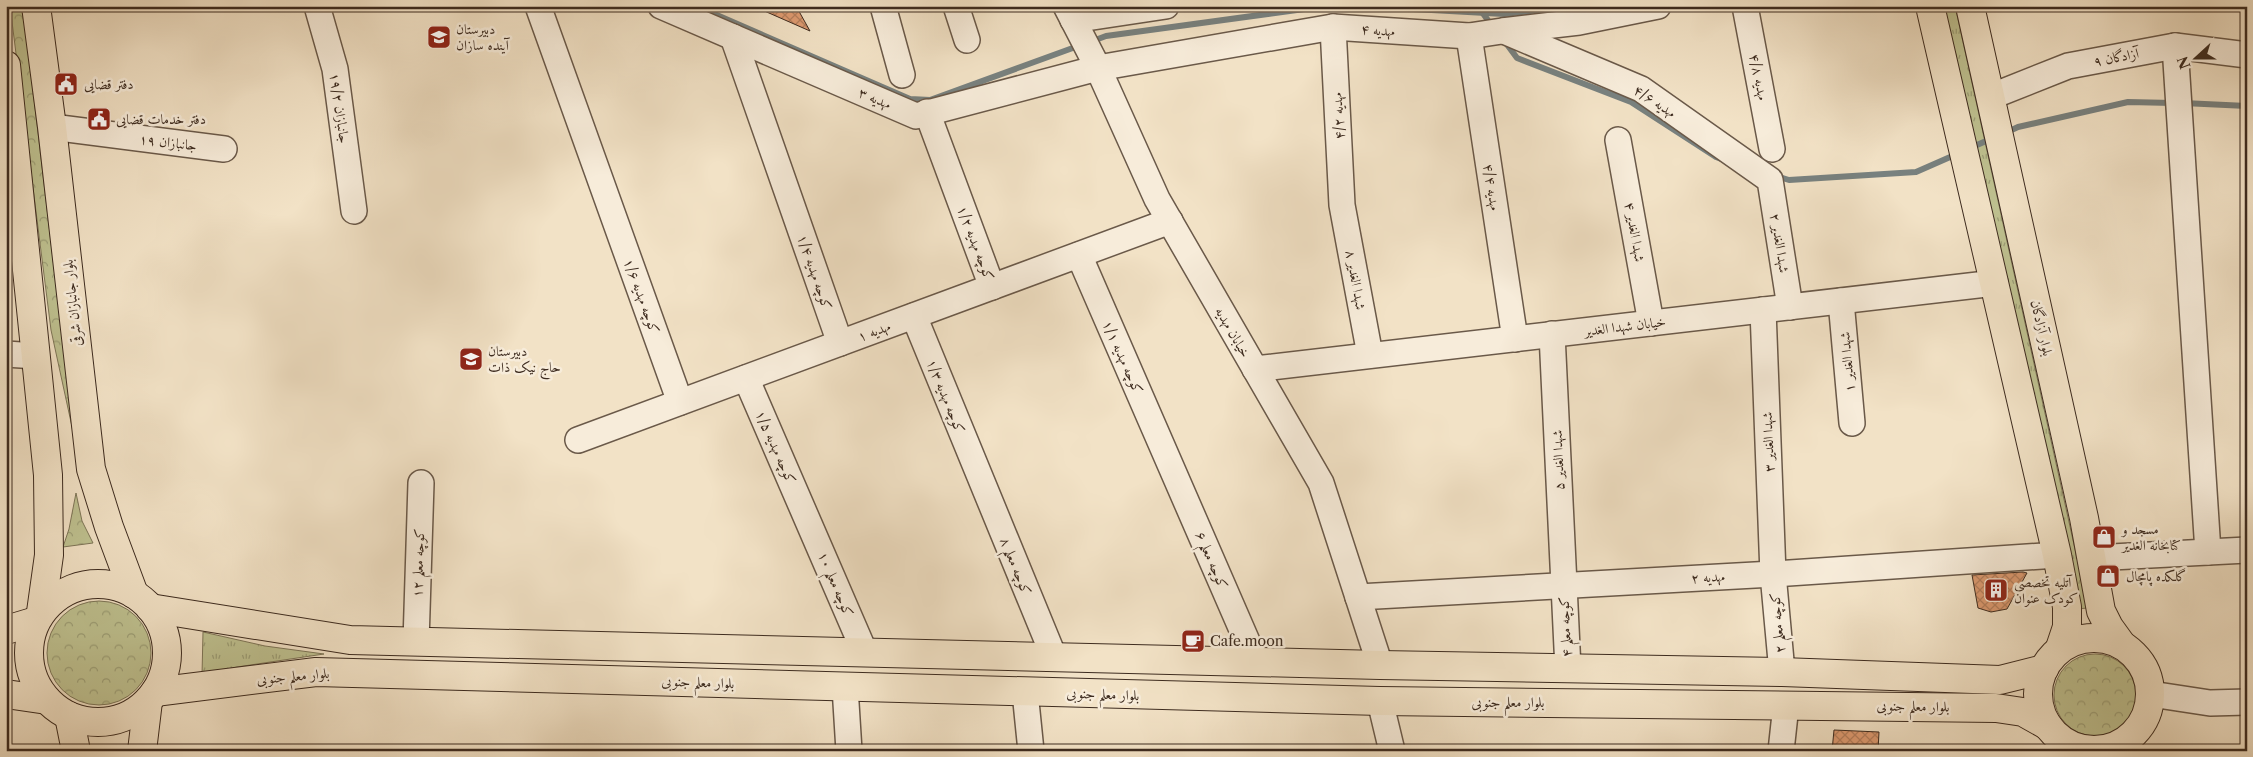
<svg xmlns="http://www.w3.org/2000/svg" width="2253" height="757" font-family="'Libre Caslon Text',Amiri,serif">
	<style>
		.grass { fill: url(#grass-tufts); stroke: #7e7658 }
		.park { fill: url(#park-crowns); stroke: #7e7658 }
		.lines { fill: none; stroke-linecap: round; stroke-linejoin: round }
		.stream { stroke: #78817f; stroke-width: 6 }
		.building { fill: url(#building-cross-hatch); stroke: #3d2b1f }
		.minor-casing { stroke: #6a5949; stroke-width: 28 }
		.major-casing { stroke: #3d2b1f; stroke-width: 30 }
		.minor { stroke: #f7ecda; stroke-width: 25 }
		.major { stroke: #f2e2c6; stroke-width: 28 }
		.labels { text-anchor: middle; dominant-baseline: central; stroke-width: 5; stroke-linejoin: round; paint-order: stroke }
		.poi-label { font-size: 14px; fill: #3d2b1f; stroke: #f7ecda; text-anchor: start }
		.street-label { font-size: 14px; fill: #3d2b1f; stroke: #f7ecda }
	</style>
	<defs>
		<pattern id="grass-tufts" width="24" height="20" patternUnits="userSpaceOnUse" patternTransform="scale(1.25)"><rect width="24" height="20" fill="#bfc291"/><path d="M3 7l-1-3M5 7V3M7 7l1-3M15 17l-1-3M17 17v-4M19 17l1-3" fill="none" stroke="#9c9e76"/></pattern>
		<pattern id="park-crowns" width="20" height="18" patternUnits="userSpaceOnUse" patternTransform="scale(1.25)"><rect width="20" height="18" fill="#bfc291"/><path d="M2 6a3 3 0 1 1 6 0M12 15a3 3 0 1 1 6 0" fill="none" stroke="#9c9e76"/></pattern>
		<pattern id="building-cross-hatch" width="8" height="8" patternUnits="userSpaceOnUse" patternTransform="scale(1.25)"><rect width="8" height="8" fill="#de9b71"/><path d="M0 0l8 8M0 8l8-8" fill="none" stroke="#b57f5c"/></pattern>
	</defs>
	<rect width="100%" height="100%" fill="#f2e2c6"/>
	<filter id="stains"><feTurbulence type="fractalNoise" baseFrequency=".004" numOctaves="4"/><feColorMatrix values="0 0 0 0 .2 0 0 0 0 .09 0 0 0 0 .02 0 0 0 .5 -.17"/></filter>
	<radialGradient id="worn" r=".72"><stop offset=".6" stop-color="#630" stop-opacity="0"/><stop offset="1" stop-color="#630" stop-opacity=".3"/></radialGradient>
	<g class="grass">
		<polygon points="1937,6 1955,6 2088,608 2076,609"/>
		<polygon points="203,632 265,646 324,654 237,667 202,675"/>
	</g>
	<g class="park">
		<polygon points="10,6 23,6 74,436 51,330"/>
		<polygon points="76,493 82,521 93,543 63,547 69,529"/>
		<circle cx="99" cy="653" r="52"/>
		<circle cx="2095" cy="695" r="41"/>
	</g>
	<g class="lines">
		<g class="stream">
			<polyline points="696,6 910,99 930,100 1081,45"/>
			<polyline points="1359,6 1504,14 1575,6"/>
			<polyline points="1482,12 1492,26"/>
			<polyline points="1503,39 1517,58 1631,102 1716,157 1724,160"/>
			<polyline points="1090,42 1106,36 1326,6"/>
			<polyline points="2183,103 2247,106"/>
			<polyline points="2005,133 2018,127 2128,102 2173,103"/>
			<polyline points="1970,148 1993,138"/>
			<polyline points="1776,176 1789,180 1916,172 1957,154"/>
		</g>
	</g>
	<g class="building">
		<polygon points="753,6 796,6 810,31"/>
		<polygon points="2023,572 2027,573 2007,609 1991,612 1978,608 1972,575"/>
		<polygon points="1834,730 1879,732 1878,751 1832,751"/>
	</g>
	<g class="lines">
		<g class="minor-casing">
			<g id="minor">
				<polyline points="317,6 335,69 354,211"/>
				<polyline points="538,6 680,402"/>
				<polyline points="661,6 916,116 1098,68 1333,27 1469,36 1502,31 1579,22 1658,6"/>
				<polyline points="883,6 902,75"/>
				<polyline points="956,6 967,40"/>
				<polyline points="1066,6 1098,68 1157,199 1321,483 1380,665"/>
				<polyline points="1745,6 1772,149"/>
				<polyline points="1073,20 1166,6"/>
				<polyline points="1333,27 1342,205 1370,355"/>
				<polyline points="1504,31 1641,89 1770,180 1790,307"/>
				<polyline points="1469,36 1515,339"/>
				<polyline points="733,37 840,343"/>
				<polyline points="2175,46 2208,552"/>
				<polyline points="1990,97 2068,66 2175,46 2247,55"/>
				<polyline points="927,112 992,287"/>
				<polyline points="52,127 224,149"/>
				<polyline points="1618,140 1651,323"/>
				<polyline points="1079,255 1256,662"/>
				<polyline points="1841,301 1852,423"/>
				<polyline points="1763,310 1773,574 1782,672"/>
				<polyline points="914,316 1054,657"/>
				<polyline points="1552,334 1568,669"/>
				<polyline points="6,354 36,356"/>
				<polyline points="1255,369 1995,283"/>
				<polyline points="746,378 865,653"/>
				<polyline points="578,440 1170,221"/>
				<polyline points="2092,558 2247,550"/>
				<polyline points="1358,597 1773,574 2057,555"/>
				<polyline points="416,642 421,483"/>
				<polyline points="845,687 849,751"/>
				<polyline points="1025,692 1031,751"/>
				<polyline points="2151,694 2210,703 2247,702"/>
				<polyline points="1380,701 1392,751"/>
				<polyline points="1781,751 1786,705"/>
			</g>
		</g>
		<g class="major-casing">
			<g id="major">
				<polyline points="36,6 52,127 91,469 109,527 134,594"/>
				<polyline points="1930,6 2057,555 2067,607 2067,627 2060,648"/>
				<polyline points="1970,6 2084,518 2101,611 2109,627 2122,645"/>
				<polyline points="6,65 48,475 49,555 41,612"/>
				<circle cx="98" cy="653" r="69"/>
				<polyline points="150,608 350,640 1380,665 1782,672 2000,680 2044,669"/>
				<polyline points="6,630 36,621"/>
				<circle cx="2094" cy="694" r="56"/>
				<polyline points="155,692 316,672 1380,701 1996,708 2023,712 2048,726"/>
				<polyline points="6,694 47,700"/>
				<polyline points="69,716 76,751"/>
				<polyline points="142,751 148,701"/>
			</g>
		</g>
		<use href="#minor" class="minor"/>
		<use href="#major" class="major"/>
	</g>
	<defs>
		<g id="school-square" transform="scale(1.25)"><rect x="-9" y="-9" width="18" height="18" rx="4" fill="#8f2418" stroke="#f7ecda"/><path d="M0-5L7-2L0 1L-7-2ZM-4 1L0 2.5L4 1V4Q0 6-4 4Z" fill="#fff"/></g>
		<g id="civic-square" transform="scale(1.25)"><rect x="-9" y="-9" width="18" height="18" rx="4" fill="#8f2418" stroke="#f7ecda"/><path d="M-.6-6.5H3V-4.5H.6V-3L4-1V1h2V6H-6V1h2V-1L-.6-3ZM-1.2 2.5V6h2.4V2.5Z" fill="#fff"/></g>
		<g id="shop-square" transform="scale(1.25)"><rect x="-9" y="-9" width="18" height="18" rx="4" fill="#8f2418" stroke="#f7ecda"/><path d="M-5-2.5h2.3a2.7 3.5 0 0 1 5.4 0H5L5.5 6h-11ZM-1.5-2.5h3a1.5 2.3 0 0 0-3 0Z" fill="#fff"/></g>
		<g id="building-square" transform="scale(1.25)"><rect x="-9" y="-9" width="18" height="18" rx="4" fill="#8f2418" stroke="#f7ecda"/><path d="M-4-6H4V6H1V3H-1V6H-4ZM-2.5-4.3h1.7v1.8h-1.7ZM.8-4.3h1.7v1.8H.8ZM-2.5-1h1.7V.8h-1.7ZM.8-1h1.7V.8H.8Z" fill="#fff"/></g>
		<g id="cafe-square" transform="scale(1.25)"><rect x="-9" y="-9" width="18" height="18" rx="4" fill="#8f2418" stroke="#f7ecda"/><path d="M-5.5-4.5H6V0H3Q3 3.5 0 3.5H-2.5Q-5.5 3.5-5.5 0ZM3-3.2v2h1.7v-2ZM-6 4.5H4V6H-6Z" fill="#fff"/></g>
	</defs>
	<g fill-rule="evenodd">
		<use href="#school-square" x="439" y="37"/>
		<use href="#civic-square" x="66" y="84"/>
		<use href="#civic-square" x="99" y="119"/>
		<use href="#school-square" x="471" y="359"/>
		<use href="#shop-square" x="2104" y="537"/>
		<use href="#shop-square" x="2108" y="576"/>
		<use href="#building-square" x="1996" y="590"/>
		<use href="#cafe-square" x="1193" y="641"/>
	</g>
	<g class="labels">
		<g class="poi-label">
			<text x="456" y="29">دبیرستان<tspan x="456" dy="16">آینده سازان</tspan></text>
			<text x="84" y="84">دفتر قضایی</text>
			<text x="116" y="119">دفتر خدمات قضایی</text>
			<text x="488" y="351">دبیرستان<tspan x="488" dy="16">حاج نیک ذات</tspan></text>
			<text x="2122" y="529">مسجد و<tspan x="2122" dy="16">کتابخانه الغدیر</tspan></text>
			<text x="2126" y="576">گلکده پامچال</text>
			<text x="2014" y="582">آتلیه تخصصی<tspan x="2014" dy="16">کودک عنوان</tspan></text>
			<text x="1210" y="641">Cafe.moon</text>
		</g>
		<g class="street-label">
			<text transform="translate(1378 30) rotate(4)">مهدیه ۴</text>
			<text transform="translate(2116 57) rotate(-11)">آزادگان ۹</text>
			<text transform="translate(1759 77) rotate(79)">مهدیه ۴/۸</text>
			<text transform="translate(875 98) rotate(23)">مهدیه ۳</text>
			<text transform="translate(1655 101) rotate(33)">مهدیه ۴/۶</text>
			<text transform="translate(340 108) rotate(82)">جانبازان ۱۹/۲</text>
			<text transform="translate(1338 116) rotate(-93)">مهدیه ۴/۲</text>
			<text transform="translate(168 142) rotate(7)">جانبازان ۱۹</text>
			<text transform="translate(1492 187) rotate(81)">مهدیه ۴/۴</text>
			<text transform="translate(1635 232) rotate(80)">شهدا الغدیر ۴</text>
			<text transform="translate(976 243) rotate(69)">کوچه مهدیه ۱/۲</text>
			<text transform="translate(1780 243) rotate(81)">شهدا الغدیر ۲</text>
			<text transform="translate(815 272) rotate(71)">کوچه مهدیه ۱/۴</text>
			<text transform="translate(1356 280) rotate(80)">شهدا الغدیر ۸</text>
			<text transform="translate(642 296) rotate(70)">کوچه مهدیه ۱/۶</text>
			<text transform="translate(72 303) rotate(-96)">بلوار جانبازان شرقی</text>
			<text transform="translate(1625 326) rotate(-7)">خیابان شهدا الغدیر</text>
			<text transform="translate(2042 328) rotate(77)">بلوار آزادگان</text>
			<text transform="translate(874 331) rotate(-20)">مهدیه ۱</text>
			<text transform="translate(1233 332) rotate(60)">خیابان مهدیه</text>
			<text transform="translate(1123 357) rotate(66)">کوچه مهدیه ۱/۱</text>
			<text transform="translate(1847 362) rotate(-95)">شهدا الغدیر ۱</text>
			<text transform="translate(946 396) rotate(68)">کوچه مهدیه ۱/۳</text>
			<text transform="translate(1768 442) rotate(-92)">شهدا الغدیر ۳</text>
			<text transform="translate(776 447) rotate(66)">کوچه مهدیه ۱/۵</text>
			<text transform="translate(1558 460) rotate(-92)">شهدا الغدیر ۵</text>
			<text transform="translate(1212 560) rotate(67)">کوچه معلم ۶</text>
			<text transform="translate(418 563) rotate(-88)">کوچه معلم ۱۲</text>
			<text transform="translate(1016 566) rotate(68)">کوچه معلم ۸</text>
			<text transform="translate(1708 577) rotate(-3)">مهدیه ۲</text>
			<text transform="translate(836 584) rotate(67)">کوچه معلم ۱۰</text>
			<text transform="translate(1777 623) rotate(-95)">کوچه معلم ۲</text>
			<text transform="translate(1565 627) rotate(-93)">کوچه معلم ۴</text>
			<text transform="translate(293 676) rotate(-5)">بلوار معلم جنوبی</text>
			<text transform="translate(698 682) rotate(2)">بلوار معلم جنوبی</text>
			<text transform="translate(1103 694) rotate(2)">بلوار معلم جنوبی</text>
			<text x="1508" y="702">بلوار معلم جنوبی</text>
			<text transform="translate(1913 706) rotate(1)">بلوار معلم جنوبی</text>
		</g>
	</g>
	<rect width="2253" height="757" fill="none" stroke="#f2e2c6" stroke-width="25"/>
	<rect x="8" y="8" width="2238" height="742" fill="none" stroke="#3d2b1f" stroke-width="2.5"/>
	<rect x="12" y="12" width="2228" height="732" fill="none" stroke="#3d2b1f"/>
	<g transform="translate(2196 58) rotate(249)" stroke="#f7ecda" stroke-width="4" paint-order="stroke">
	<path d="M0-4L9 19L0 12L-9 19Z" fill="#3d2b1f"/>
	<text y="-8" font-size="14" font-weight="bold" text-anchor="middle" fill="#3d2b1f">N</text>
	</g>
	<rect width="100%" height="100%" filter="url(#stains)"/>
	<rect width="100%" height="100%" fill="url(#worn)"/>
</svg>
